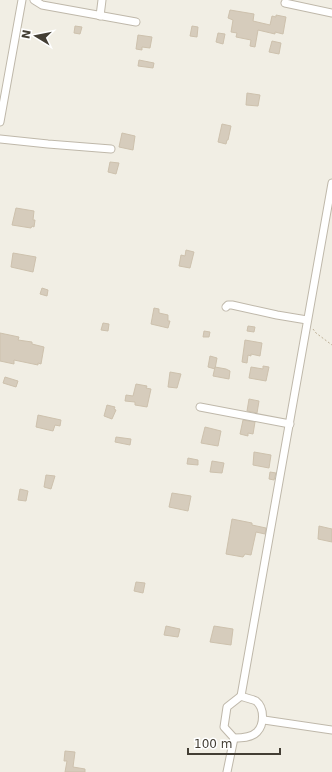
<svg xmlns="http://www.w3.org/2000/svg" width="332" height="772" font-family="'DejaVu Sans',sans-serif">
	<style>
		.building { fill: #d6ccbc; stroke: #cdc1ad }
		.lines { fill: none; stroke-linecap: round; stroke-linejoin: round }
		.minor-casing { stroke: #bfb8aa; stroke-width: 9 }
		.path { stroke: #beb198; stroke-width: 1; stroke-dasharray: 2 2; stroke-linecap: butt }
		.minor { stroke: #fff; stroke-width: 7 }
	</style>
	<rect width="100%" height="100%" fill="#f1eee4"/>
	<g class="building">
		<polygon points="230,10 254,14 253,21 270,25 272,16 276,17 276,15 286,17 283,34 275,32 275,34 258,30 255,47 250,46 251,40 236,37 237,33 231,32 233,20 228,18"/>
		<polygon points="75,26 82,27 80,34 74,33"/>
		<polygon points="192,26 198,27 197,37 190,36"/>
		<polygon points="218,33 225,34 223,44 216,42"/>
		<polygon points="138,35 152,37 150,48 142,47 142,50 136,49"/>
		<polygon points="272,41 281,43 279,54 269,52"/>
		<polygon points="139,60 154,63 153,68 138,66"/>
		<polygon points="247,93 260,95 258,106 246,105"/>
		<polygon points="222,124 231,126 228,140 227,140 226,144 218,142"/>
		<polygon points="122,133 135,136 133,150 119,147"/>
		<polygon points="110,162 119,163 116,174 108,172"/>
		<polygon points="16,208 34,211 33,220 35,220 34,227 32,226 31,228 12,225"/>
		<polygon points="186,250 194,252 190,268 179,266 181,255 185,256"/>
		<polygon points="13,253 36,257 33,272 11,267"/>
		<polygon points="42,288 48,290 47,296 40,294"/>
		<polygon points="154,308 159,309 159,313 168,315 168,321 170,321 168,328 151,324"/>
		<polygon points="103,323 109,324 108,331 101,330"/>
		<polygon points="248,326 255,327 254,332 247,331"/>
		<polygon points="204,331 210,332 209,337 203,337"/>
		<polygon points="0,333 19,337 18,340 32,342 32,344 44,347 41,364 38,363 38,365 14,360 14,364 0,361"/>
		<polygon points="245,340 262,343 260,356 251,354 251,356 248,355 247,363 242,362"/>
		<polygon points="210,356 217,358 215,369 208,367"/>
		<polygon points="263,366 269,367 266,381 249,378 251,367 263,369"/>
		<polygon points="215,367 226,369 230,371 229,379 213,376"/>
		<polygon points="170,372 181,374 177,388 168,387"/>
		<polygon points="5,377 18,381 16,387 3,383"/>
		<polygon points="136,384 147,386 146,388 151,389 147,407 135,405 135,402 125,401 126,395 133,396"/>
		<polygon points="249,399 259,401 257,413 247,411"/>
		<polygon points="107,405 115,407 114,409 116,410 112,419 104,416"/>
		<polygon points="38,415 61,420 60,426 55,425 53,431 36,427"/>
		<polygon points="243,420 255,422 253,434 248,433 248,436 240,434"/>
		<polygon points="205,427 221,431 218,446 201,443"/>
		<polygon points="116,437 131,439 130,445 115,442"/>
		<polygon points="254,452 271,455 269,468 253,465"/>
		<polygon points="188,458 198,460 198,465 187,464"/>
		<polygon points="212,461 224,463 222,473 210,472"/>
		<polygon points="270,472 276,473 274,480 269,479"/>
		<polygon points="46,475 55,476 51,489 44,487"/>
		<polygon points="20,489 28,491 26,501 18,500"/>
		<polygon points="172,493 191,496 188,511 169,507"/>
		<polygon points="232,519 252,523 252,525 266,528 265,534 256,532 251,555 245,554 243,557 226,554"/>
		<polygon points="319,526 332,529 332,542 318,539"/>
		<polygon points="136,582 145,583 143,593 134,591"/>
		<polygon points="166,626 180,629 178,637 164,635"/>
		<polygon points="214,626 233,629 231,645 210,642"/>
		<polygon points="65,751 75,752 73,767 85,769 85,772 65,772 67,761 64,761"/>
	</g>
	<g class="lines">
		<g class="minor-casing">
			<g id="minor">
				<polyline points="34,0 42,5 136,22"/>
				<polyline points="285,3 332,13"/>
				<polyline points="100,16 102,0"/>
				<polyline points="0,122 22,0"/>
				<polyline points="0,139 48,144 111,149"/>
				<polyline points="226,307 228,305 232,305 277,315 307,320"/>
				<polyline points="200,407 290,424"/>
				<polyline points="241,696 332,183"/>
				<path d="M241,696C245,698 252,699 256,701C265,708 264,725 257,732C251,738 241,738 234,738L224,727L227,707Z"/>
				<polyline points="264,720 332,730"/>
				<polyline points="227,772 234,738"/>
			</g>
		</g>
		<polyline class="path" points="313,329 316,333 332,345"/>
		<use href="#minor" class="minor"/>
	</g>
	<g transform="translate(36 36) rotate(280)" stroke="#ffffff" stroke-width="3" paint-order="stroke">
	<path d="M0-3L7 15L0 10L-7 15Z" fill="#433e34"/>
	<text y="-6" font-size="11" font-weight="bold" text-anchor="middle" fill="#433e34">N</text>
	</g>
	<path d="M188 748v6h92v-6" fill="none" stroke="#433e34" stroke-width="2"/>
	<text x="194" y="748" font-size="12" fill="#433e34" stroke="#ffffff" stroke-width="3" paint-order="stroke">100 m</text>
</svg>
